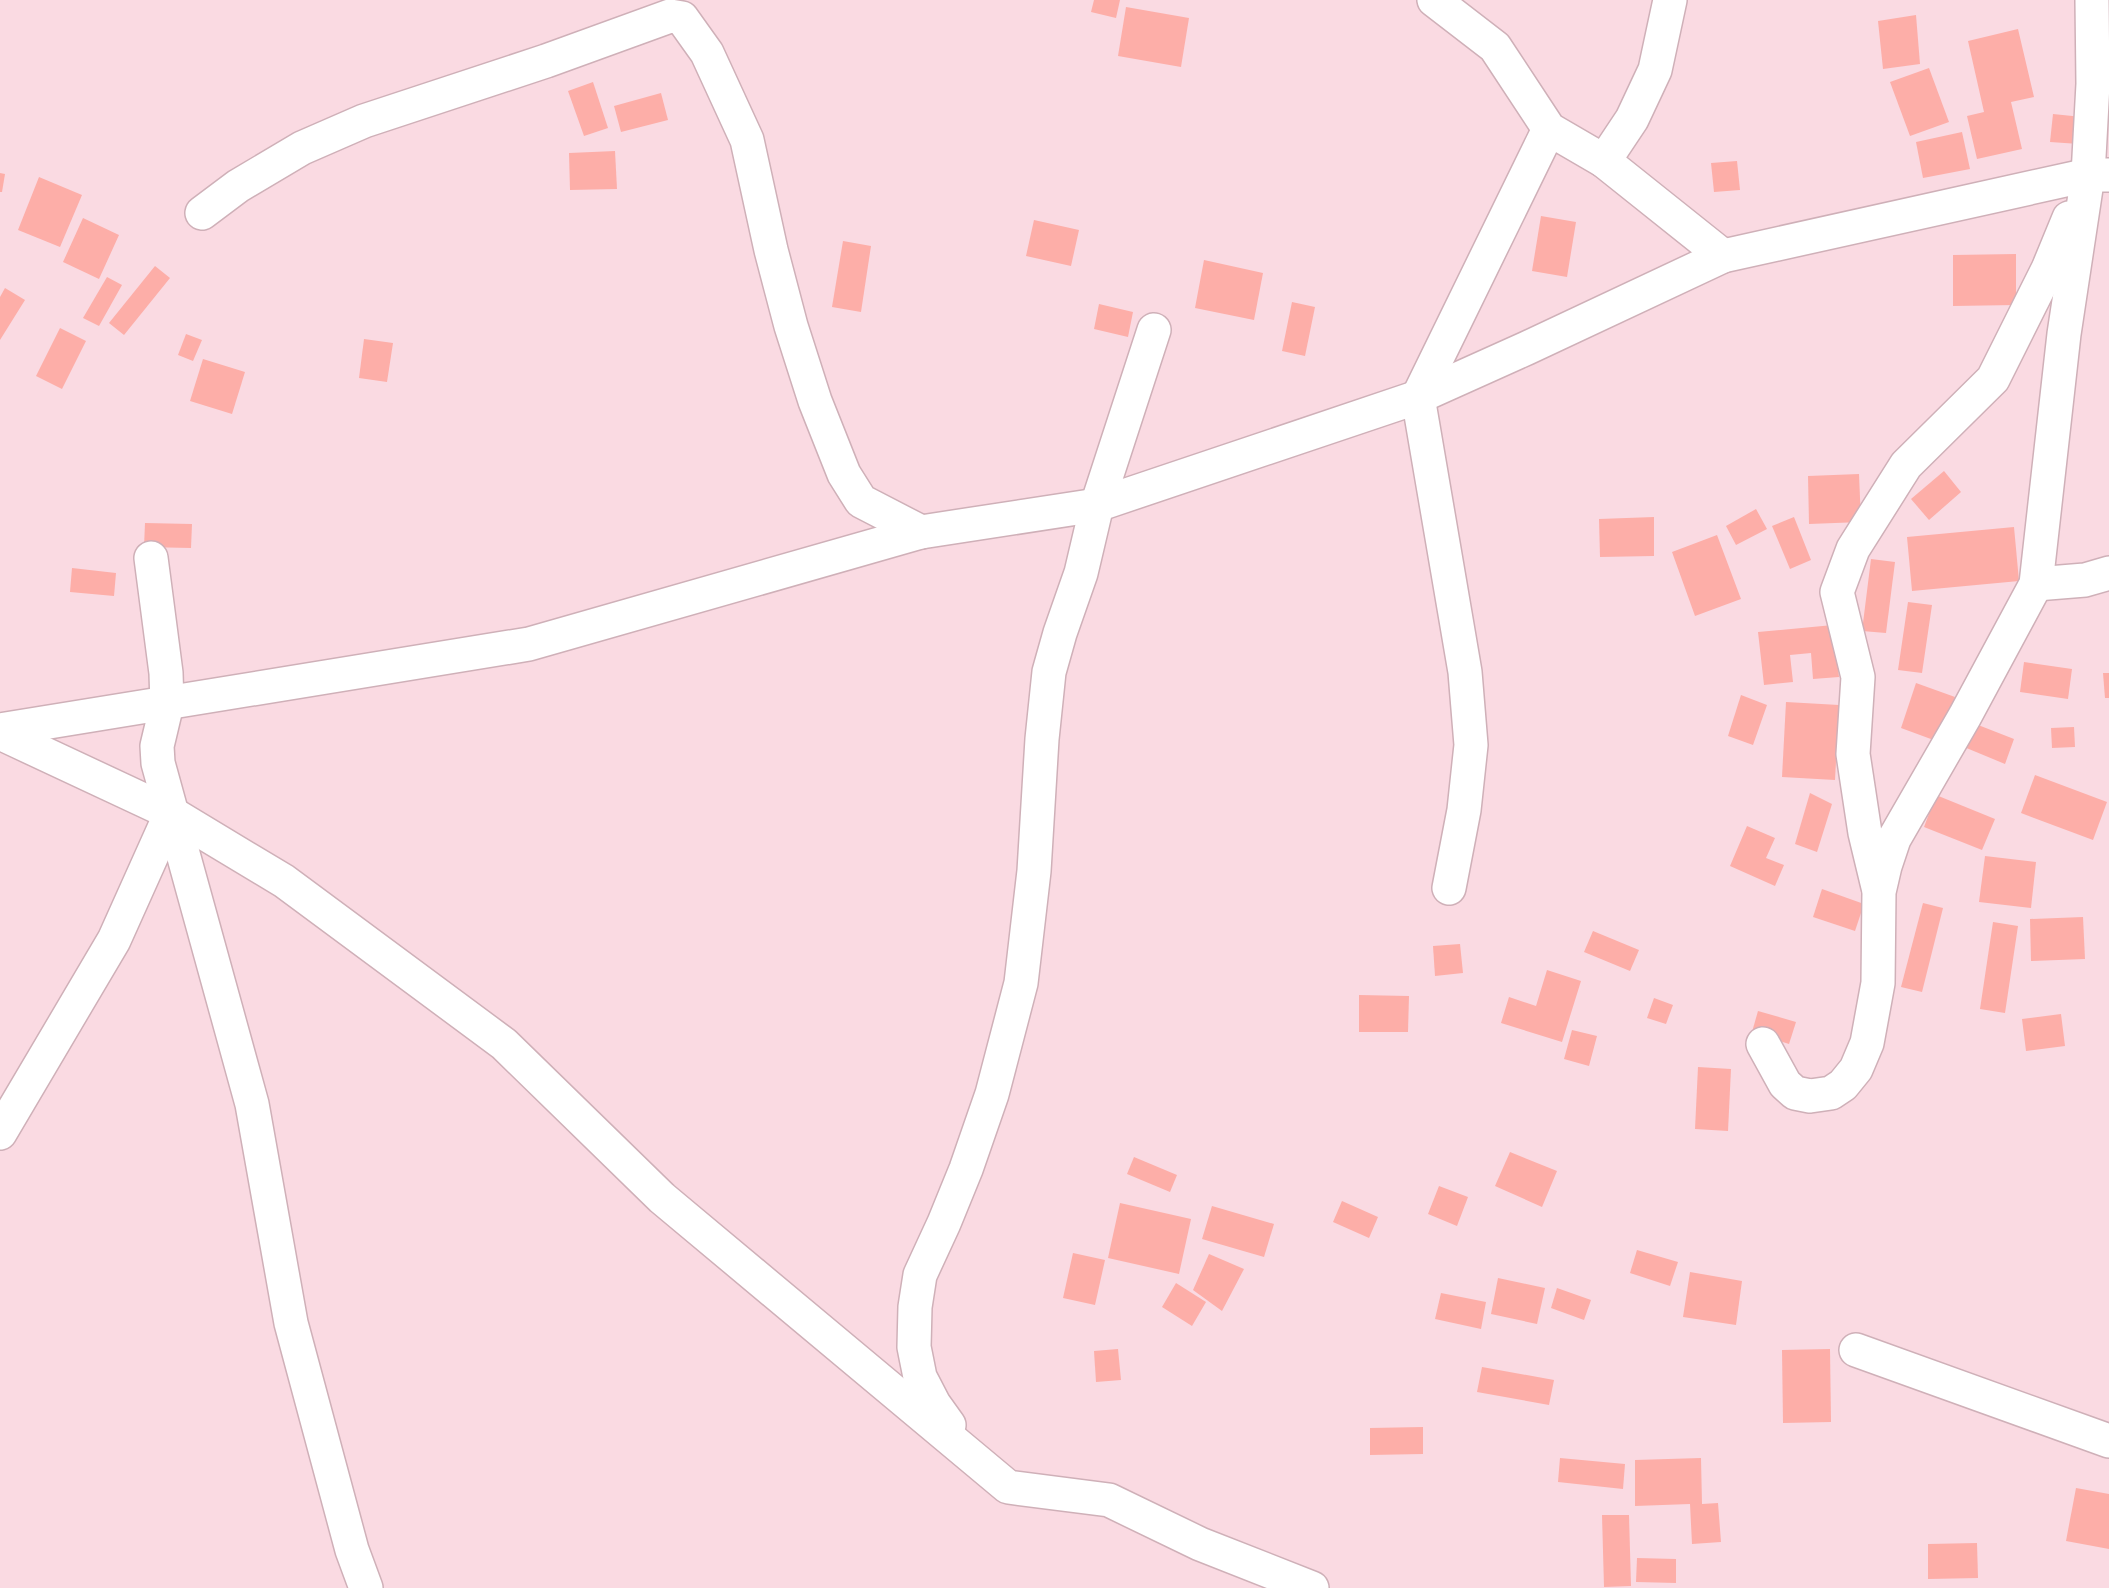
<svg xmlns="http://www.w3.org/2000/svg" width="2109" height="1588" font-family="'Sofia Sans Condensed',sans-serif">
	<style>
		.building { fill: #fdaea8 }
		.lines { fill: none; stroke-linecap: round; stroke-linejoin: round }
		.minor-casing { stroke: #cfb0b8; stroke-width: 36 }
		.minor { stroke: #fff; stroke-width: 33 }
	</style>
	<rect width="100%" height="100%" fill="#fadae2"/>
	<g class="building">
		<polygon points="1094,0 1120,0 1116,18 1091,12"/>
		<polygon points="1126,7 1189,18 1181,67 1118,56"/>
		<polygon points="1916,15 1920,64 1883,69 1878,21"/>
		<polygon points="2018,29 2034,97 2011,102 2022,149 1977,159 1967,116 1984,112 1968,41"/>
		<polygon points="1929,68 1949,122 1910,136 1890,82"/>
		<polygon points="593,82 608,128 584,136 568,91"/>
		<polygon points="661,93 668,120 621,132 614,106"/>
		<polygon points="2053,114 2082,117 2079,144 2050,142"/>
		<polygon points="1962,132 1970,169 1923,178 1916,142"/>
		<polygon points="615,151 617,189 570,190 569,153"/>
		<polygon points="1737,161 1740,190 1714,192 1711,163"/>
		<polygon points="0,173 5,174 2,192 0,192"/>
		<polygon points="39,177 82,195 60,247 18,230"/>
		<polygon points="1541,216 1576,222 1567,277 1532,271"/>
		<polygon points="83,218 119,235 99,279 63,262"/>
		<polygon points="1034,220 1079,230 1071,266 1026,256"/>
		<polygon points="843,241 871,246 861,312 832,307"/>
		<polygon points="2016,254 2016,305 1953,306 1953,255"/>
		<polygon points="1204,260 1263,273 1254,320 1195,308"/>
		<polygon points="155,266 170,278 124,335 109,323"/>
		<polygon points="107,277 122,285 99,326 83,318"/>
		<polygon points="5,288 25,300 0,340 0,297"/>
		<polygon points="1292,302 1315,307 1305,356 1282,351"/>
		<polygon points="1099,304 1133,312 1128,337 1094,329"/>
		<polygon points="60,328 86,341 62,389 36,376"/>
		<polygon points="186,334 202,340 193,361 178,355"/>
		<polygon points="364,339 393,343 387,382 359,378"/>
		<polygon points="203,359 245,372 232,414 190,401"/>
		<polygon points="1944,471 1961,492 1929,520 1911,499"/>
		<polygon points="1859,474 1861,522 1809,524 1808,476"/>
		<polygon points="1756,509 1767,529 1736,545 1726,526"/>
		<polygon points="1654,517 1654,556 1600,557 1599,519"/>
		<polygon points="1794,517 1811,560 1790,569 1772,526"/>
		<polygon points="145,523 192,524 191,548 144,547"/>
		<polygon points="2014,527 2019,581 1912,591 1907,537"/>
		<polygon points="1717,535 1741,599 1695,616 1672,552"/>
		<polygon points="1871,559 1895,562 1886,633 1862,631"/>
		<polygon points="72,568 116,573 114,596 70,592"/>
		<polygon points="1908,602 1932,605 1922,673 1898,670"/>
		<polygon points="1833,625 1839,677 1813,679 1811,653 1790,655 1793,682 1764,685 1758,632"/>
		<polygon points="2024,662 2072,669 2068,699 2020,692"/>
		<polygon points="2103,673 2109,673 2109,698 2105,698"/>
		<polygon points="1916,683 1955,697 1939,742 1901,728"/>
		<polygon points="1741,695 1767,705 1753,745 1728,736"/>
		<polygon points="1786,702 1839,705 1835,780 1782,777"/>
		<polygon points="1973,723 2014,739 2005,764 1964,747"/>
		<polygon points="2074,727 2075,747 2052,748 2051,728"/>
		<polygon points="2035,775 2107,802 2093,840 2021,813"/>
		<polygon points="1810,793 1832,804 1817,852 1795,844"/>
		<polygon points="1936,795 1995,819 1982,850 1924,827"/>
		<polygon points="1747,826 1775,838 1766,858 1784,865 1775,886 1730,866"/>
		<polygon points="1985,856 2036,862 2031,908 1979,902"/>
		<polygon points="1822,889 1864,904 1855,931 1813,917"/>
		<polygon points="1923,903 1943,908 1922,992 1901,987"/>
		<polygon points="2083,917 2085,959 2031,961 2030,919"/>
		<polygon points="1993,922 2018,926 2005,1013 1980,1009"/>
		<polygon points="1593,931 1639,950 1630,971 1584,952"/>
		<polygon points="1460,944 1463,973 1435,976 1433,946"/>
		<polygon points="1547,970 1581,981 1562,1042 1501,1023 1509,997 1536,1006"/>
		<polygon points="1359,995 1409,996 1408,1032 1359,1032"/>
		<polygon points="1654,998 1673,1005 1666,1024 1647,1018"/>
		<polygon points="1758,1011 1796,1022 1789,1044 1752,1032"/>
		<polygon points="2061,1014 2065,1046 2026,1051 2022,1019"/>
		<polygon points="1572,1030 1597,1036 1589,1066 1564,1059"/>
		<polygon points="1698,1067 1731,1069 1728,1131 1695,1129"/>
		<polygon points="1510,1152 1557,1171 1542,1207 1495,1186"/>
		<polygon points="1134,1157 1177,1175 1170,1192 1127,1174"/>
		<polygon points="1439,1186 1468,1197 1457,1226 1428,1214"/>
		<polygon points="1342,1201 1378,1217 1369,1238 1333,1222"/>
		<polygon points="1120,1203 1191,1219 1179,1274 1108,1258"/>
		<polygon points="1212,1206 1274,1224 1264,1257 1202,1239"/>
		<polygon points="1637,1250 1678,1262 1670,1286 1630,1273"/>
		<polygon points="1073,1253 1105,1260 1095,1305 1063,1298"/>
		<polygon points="1209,1254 1244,1269 1222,1311 1193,1290"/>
		<polygon points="1690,1272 1742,1281 1736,1325 1683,1317"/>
		<polygon points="1498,1278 1545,1288 1537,1324 1491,1314"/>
		<polygon points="1176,1283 1206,1302 1192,1326 1162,1307"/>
		<polygon points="1557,1288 1591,1300 1584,1320 1551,1308"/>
		<polygon points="1441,1293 1486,1302 1481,1329 1435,1319"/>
		<polygon points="1118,1349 1121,1380 1096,1382 1094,1351"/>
		<polygon points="1830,1349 1831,1422 1783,1423 1782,1350"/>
		<polygon points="1482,1367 1554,1380 1549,1405 1477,1392"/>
		<polygon points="1423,1427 1423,1454 1370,1455 1370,1428"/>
		<polygon points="1560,1458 1625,1464 1623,1489 1558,1482"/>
		<polygon points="1701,1458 1702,1504 1718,1503 1721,1542 1692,1544 1690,1504 1635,1506 1635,1460"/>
		<polygon points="2076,1488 2109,1494 2109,1549 2066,1541"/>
		<polygon points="1602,1515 1629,1515 1631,1586 1604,1587"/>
		<polygon points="1977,1543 1978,1578 1928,1579 1928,1544"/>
		<polygon points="1637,1558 1676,1559 1676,1583 1636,1582"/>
	</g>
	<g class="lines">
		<g class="minor-casing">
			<g id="minor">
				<polyline points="1434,0 1495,47 1549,129 1604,161 1723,256"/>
				<polyline points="1604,161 1632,119 1655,70 1670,0"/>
				<polyline points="202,213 238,186 302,148 364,121 546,61 670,16 682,18 707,53 747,140 771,250 791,326 815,401 844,474 861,501 921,532"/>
				<polyline points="151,558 166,673 167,704 157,746 158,763 252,1104 291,1323 352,1550 366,1588"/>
				<polyline points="2036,584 2085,580 2109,573"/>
				<polyline points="0,730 529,644 921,532 1097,505 1418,397 1527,348 1723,256 2088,175 2109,175"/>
				<polyline points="0,733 171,813 284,881 504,1044 662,1198 1008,1487 1109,1500 1200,1544 1312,1588"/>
				<polyline points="1878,887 1865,833 1853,754 1858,677 1837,592 1853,549 1906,465 1993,379 2048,269 2069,218"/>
				<polyline points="1449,888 1464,810 1471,745 1465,672 1418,397 1549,129"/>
				<polyline points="1763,1044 1785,1084 1795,1093 1810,1096 1831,1093 1843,1085 1856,1069 1867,1043 1878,983 1879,892 1885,866 1894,839 1965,716 2036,584 2064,334 2088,175 2093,84 2092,0"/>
				<polyline points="0,1133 114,940 171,813"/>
				<polyline points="1856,1350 2109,1441"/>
				<polyline points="949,1425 934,1404 920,1377 914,1347 915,1307 920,1275 944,1223 966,1169 992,1094 1021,983 1034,871 1042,739 1049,672 1060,633 1081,573 1097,505 1154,330"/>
			</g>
		</g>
		<use href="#minor" class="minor"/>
	</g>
</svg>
